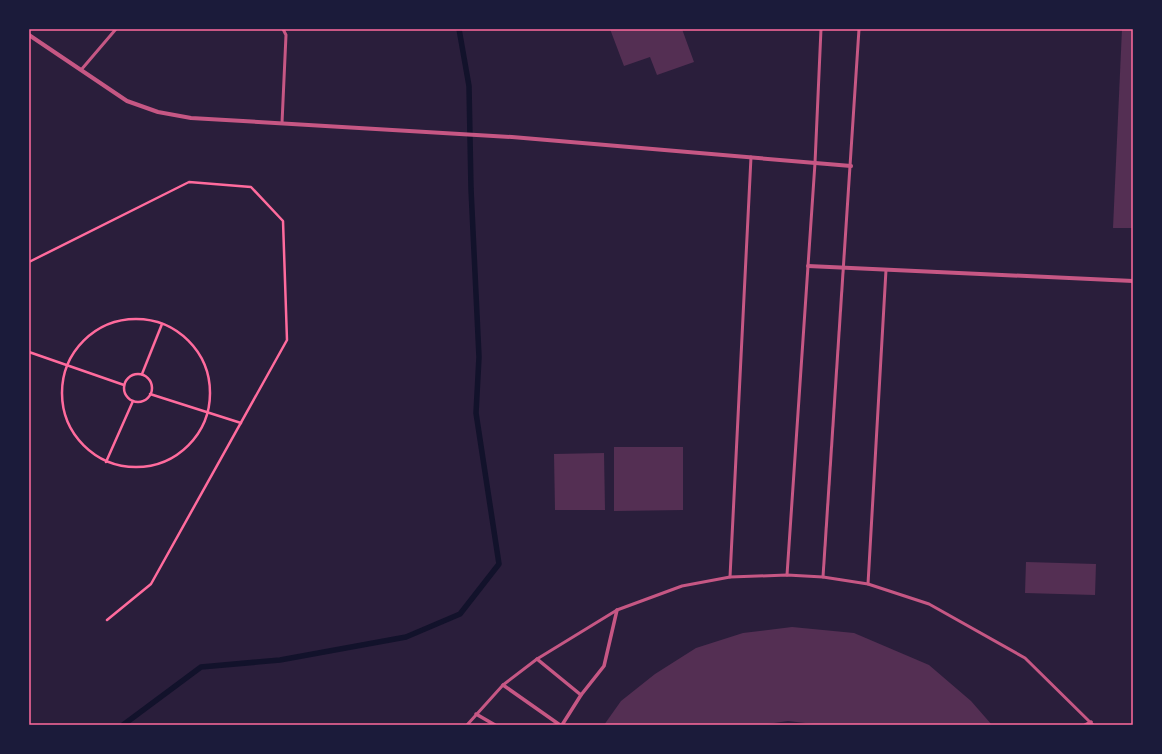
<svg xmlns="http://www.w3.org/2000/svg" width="1162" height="754" font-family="Signika,sans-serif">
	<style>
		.green { fill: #2a1e3b }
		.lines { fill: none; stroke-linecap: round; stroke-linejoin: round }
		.stream { stroke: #12122b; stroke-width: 5.5 }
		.building { fill: #542f53 }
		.path { stroke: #ff6b9d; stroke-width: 2.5 }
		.service { stroke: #c65784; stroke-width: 3 }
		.pedestrian { stroke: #c65784; stroke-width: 3.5 }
		.minor { stroke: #c65784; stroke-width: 4 }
		.neatline { fill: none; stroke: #ff6b9d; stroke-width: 1.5 }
	</style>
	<rect width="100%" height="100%" fill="#1b1b3a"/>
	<rect class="green" x="29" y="29" width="1104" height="696"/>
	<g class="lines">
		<polyline class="stream" points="123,725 201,667 280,660 406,637 460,614 499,564 476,413 479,357 471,189 469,86 459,29"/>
	</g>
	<g class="building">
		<polygon points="610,29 682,29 694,62 657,75 650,57 624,66"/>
		<polygon points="1122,29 1133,29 1133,228 1113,228"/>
		<polygon points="614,447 683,447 683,510 614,511"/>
		<polygon points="604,453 605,510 555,510 554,454"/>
		<polygon points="1026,562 1096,564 1095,595 1025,593"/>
		<polygon points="792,627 854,633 929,665 971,701 992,725 822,725 788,721 761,725 604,725 621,701 655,674 696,648 743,633"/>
	</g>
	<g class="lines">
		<g class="path">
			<polyline points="29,262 189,182 251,187 283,221 287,340 151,584 107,620"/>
			<circle cx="136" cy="393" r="74"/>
			<polyline points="29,352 124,385"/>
			<polyline points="142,374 162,324"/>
			<circle cx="138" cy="388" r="14"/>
			<polyline points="150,394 241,423"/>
			<polyline points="106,462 133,401"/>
		</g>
		<g class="service">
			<polyline points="81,70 116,29"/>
			<polyline points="282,123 286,35 283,29"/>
			<polyline points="787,575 815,163 821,29"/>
			<polyline points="730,577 751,157"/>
			<polyline points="823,577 859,29"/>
			<polyline points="868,584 886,270"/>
			<polyline points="467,725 503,685 537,659 617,610 682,586 730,577 787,575 823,577 868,584 929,604 1025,658 1093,725"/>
		</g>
		<g class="pedestrian">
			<polyline points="537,659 581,695"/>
			<polyline points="503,685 560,725"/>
			<polyline points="476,714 495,725"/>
			<polyline points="562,725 581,695 604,666 617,610"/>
			<polyline points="1085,725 1091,722"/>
		</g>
		<g class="minor">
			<polyline points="29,35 127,101 158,112 191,118 512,137 851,166"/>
			<polyline points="808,266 1133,281"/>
		</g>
	</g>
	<rect width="1162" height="754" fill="none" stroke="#1b1b3a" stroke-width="60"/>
	<rect x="30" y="30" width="1102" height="694" class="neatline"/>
</svg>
